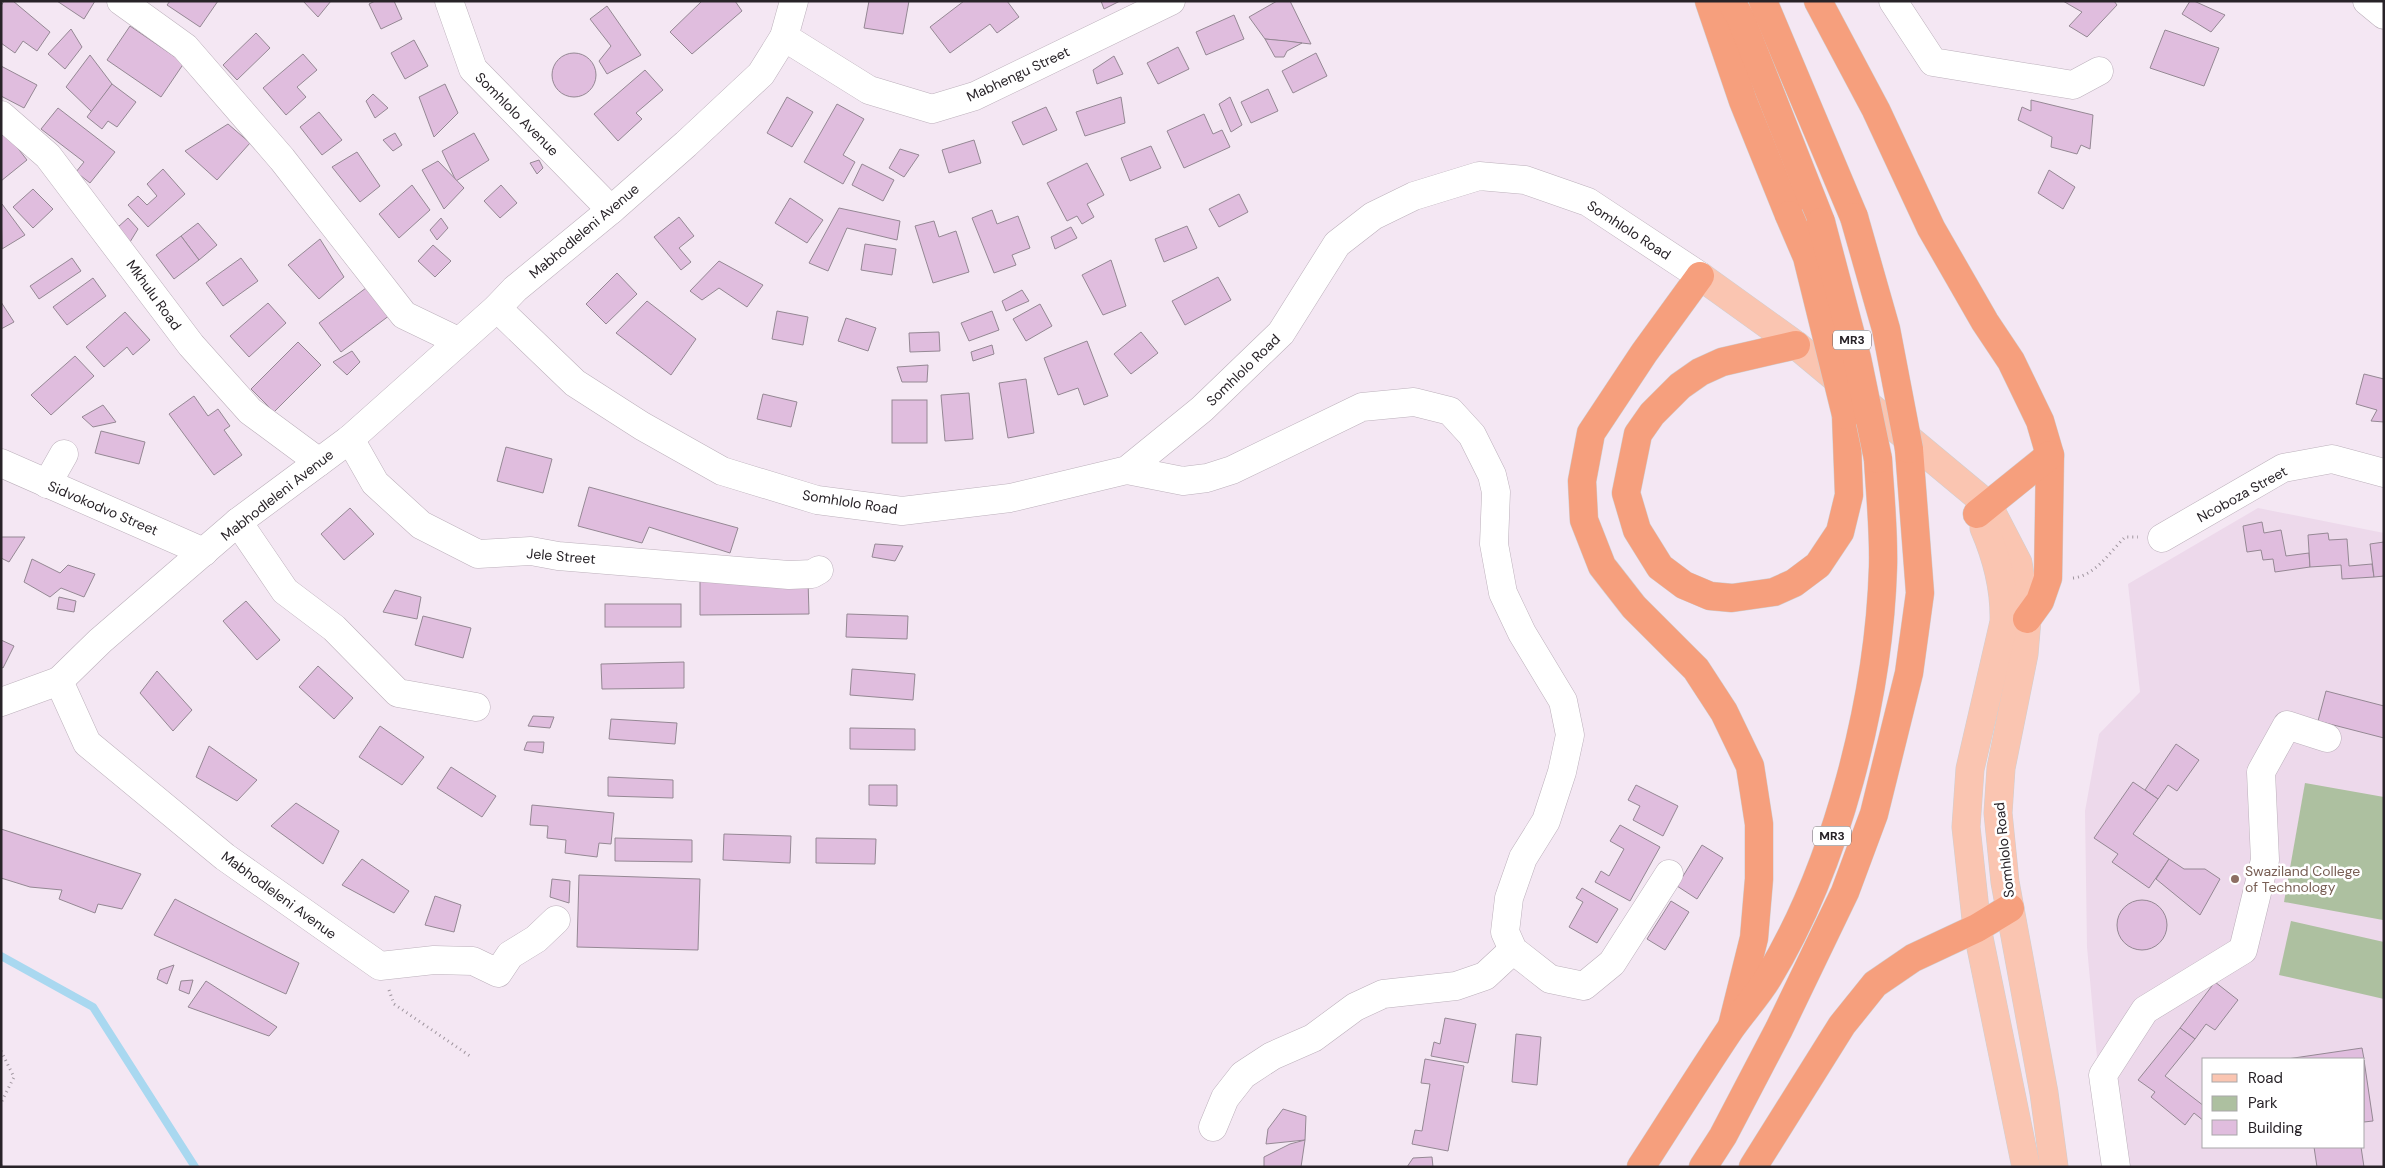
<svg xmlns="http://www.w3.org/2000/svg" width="2385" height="1168" font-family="'DM Sans',sans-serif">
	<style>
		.built { fill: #edd9eb; fill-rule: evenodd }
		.green { fill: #adc0a0 }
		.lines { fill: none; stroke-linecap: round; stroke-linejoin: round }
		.stream { stroke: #a9d8f0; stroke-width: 8 }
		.building { fill: #e0bdde; stroke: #958894 }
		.minor-casing { stroke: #bcb0bb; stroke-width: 29 }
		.major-casing { stroke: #d0cfd0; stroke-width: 29 }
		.highway-casing { stroke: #d0cfd0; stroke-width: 29 }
		.path { stroke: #a0969f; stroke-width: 3; stroke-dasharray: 1 4; stroke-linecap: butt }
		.minor { stroke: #fff; stroke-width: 28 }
		.major { stroke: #fac5b1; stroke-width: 28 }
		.highway { stroke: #f69f7d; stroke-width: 28 }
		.highway-bridge-casing { stroke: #d0cfd0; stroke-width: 29; stroke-linecap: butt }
		.highway-bridge { stroke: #f69f7d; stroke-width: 28 }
		.education-dot { fill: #8d6e63; stroke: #fff; stroke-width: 2 }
		.labels { text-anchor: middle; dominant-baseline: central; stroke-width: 5; stroke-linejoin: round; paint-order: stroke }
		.shield { fill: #fff; stroke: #686568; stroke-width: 1 }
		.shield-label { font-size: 12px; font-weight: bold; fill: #282328 }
		.street-label { font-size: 14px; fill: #282328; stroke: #fff }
		.education-label { font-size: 14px; fill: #785e54; stroke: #fff; text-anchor: start }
	</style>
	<rect width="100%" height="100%" fill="#f4e7f3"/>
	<path class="built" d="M2258,508L2384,533V1167H2107L2087,947L2085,811L2099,734L2140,692L2128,584ZM2204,1059H2364V1147H2204Z"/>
	<g class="green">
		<polygon points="2305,783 2384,797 2383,920 2284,902"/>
		<polygon points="2291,921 2384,942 2384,999 2279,975"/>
	</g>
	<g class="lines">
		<polyline class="stream" points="1,956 93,1007 195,1167"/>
	</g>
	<g class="building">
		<polygon points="4,1 13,1 50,32 37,51 23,41 15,53 1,43 1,6"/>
		<polygon points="57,1 95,1 84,19"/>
		<polygon points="170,1 218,1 200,27 167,5"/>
		<polygon points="303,1 331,1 318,17"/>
		<polygon points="375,1 394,1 402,19 381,29 369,4"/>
		<polygon points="702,1 735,1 742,11 692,54 670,32"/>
		<polygon points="869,1 909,1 903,34 864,28"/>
		<polygon points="964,1 1007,1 1019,17 997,33 990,24 950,53 930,27"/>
		<polygon points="1101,1 1120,1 1104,9"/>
		<polygon points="1277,1 1290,1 1311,44 1265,39 1249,17"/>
		<polygon points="2063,1 2114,1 2117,5 2087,37 2069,26 2082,12"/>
		<polygon points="2190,1 2194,1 2225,15 2211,32 2182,14"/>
		<polygon points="607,6 641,55 607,74 599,61 611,46 590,19"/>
		<polygon points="1234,15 1244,39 1206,55 1196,32"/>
		<polygon points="130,26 184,63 161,97 107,60"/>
		<polygon points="71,29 82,47 65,69 48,54"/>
		<polygon points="2165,30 2219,48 2204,86 2150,68"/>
		<polygon points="256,33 270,48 237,80 223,65"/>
		<polygon points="1265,39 1287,41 1302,43 1287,51 1284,57 1275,57"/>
		<polygon points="414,40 428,66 405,79 391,53"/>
		<polygon points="1178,47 1189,69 1158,84 1147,63"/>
		<polygon points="1316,53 1327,76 1293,93 1282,71"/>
		<circle cx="574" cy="75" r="22"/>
		<polygon points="303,54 317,70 297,87 306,97 286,115 263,88"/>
		<polygon points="90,55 112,84 92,112 66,87"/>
		<polygon points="1114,56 1123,74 1097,84 1093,70"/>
		<polygon points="1,66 37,85 24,108 1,96"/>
		<polygon points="645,70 663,90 636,113 642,119 618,141 594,114"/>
		<polygon points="112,84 136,102 117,127 108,121 102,129 87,117"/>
		<polygon points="445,84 458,113 434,137 419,97"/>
		<polygon points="1268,89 1278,111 1251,123 1241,102"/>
		<polygon points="373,94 388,108 375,118 366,101"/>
		<polygon points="787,97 813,112 792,147 767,133"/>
		<polygon points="1121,97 1125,123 1085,136 1076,112"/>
		<polygon points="1230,97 1242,125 1231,132 1219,104"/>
		<polygon points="2031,100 2093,115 2090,149 2081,145 2077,154 2051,147 2052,137 2018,120 2022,107 2031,111"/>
		<polygon points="837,104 864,119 843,155 855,162 843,184 804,162"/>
		<polygon points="1046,107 1057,130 1023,145 1012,122"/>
		<polygon points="58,108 115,152 90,183 76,172 84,162 41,129"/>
		<polygon points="319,112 342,140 322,155 300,127"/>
		<polygon points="1204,114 1213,134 1222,130 1230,147 1184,168 1167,131"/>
		<polygon points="228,124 250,143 217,180 185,151"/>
		<polygon points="6,133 27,160 1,181 1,136"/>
		<polygon points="395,133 402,145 393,151 383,140"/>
		<polygon points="474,133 489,160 456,181 442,151"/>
		<polygon points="974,140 981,163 949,173 942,150"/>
		<polygon points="1151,146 1161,168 1130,181 1121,158"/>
		<polygon points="900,149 919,155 904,177 889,168"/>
		<polygon points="357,152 380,186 360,202 332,167"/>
		<polygon points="539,160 543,168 537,174 530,163"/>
		<polygon points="438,161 464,188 444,209 422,170"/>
		<polygon points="1087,163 1104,195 1087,204 1094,217 1082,224 1077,216 1067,221 1047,183"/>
		<polygon points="862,164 894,180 883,201 852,185"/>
		<polygon points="163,169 185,194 148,227 128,205 138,196 147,205 157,196 147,184"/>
		<polygon points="2049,170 2075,187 2063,209 2038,193"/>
		<polygon points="412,185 430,210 399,238 379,214"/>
		<polygon points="501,185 517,203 500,218 484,201"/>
		<polygon points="33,189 53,209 33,228 13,207"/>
		<polygon points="1239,194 1248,212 1219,227 1209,209"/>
		<polygon points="790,198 823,220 807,243 775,223"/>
		<polygon points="2,204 25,235 2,249 1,205"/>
		<polygon points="839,208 900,221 897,240 847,228 828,271 809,263"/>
		<polygon points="992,210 997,224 1018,216 1030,248 1012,255 1016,265 994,273 972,218"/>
		<polygon points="679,217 694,236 679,248 691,262 681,270 654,237"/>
		<polygon points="128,218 138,229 130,242 118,227"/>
		<polygon points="441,218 448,228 437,240 430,230"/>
		<polygon points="934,221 939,237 956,231 969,272 933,283 915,226"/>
		<polygon points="198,223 217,245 199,260 181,236"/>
		<polygon points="1187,226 1197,248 1164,262 1155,239"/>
		<polygon points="1071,227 1077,238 1055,249 1051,237"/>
		<polygon points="181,236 199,260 174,279 156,255"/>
		<polygon points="320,239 344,277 319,299 288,265"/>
		<polygon points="865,244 896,249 892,275 861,270"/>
		<polygon points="433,245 451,261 435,277 418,261"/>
		<polygon points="72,258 81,271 39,299 30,286"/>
		<polygon points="241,258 258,281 223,306 206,283"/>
		<polygon points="1111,260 1126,306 1103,315 1082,275"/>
		<polygon points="719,261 763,285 747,307 719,288 702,300 690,291"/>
		<polygon points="617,273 637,294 606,324 586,304"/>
		<polygon points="1218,277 1231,300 1185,325 1172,301"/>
		<polygon points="93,278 106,296 67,325 53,307"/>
		<polygon points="366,288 390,315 341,352 319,323"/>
		<polygon points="1022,290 1029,301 1006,311 1002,301"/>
		<polygon points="647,301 696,339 671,375 616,333"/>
		<polygon points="1,302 14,322 1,329"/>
		<polygon points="268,303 286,323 249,357 230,336"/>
		<polygon points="1040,304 1052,326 1026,341 1013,319"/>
		<polygon points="777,311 808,317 803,345 772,339"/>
		<polygon points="992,311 999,330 969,341 961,323"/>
		<polygon points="125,312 150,340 133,355 127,347 104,367 86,347"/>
		<polygon points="846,318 876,328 868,351 838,341"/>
		<polygon points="939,332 940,351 910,352 909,333"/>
		<polygon points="1141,332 1158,353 1131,374 1114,354"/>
		<polygon points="1087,341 1108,396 1084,405 1078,388 1058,395 1044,358"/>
		<polygon points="298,342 321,365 274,412 251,389"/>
		<polygon points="992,345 994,354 973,361 971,352"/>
		<polygon points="352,351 360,362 347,375 333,362"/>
		<polygon points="75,356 94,376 51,415 31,395"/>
		<polygon points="928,365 927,382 902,382 897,367"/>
		<polygon points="2364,374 2384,379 2384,422 2371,421 2377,410 2356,404"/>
		<polygon points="1026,379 1034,433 1008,438 999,383"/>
		<polygon points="969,393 973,439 945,441 941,395"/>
		<polygon points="763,394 797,402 791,427 757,419"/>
		<polygon points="194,396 208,416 218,409 230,426 224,430 242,455 214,475 169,414"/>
		<rect x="892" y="400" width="35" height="43"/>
		<polygon points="103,405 116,422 93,427 82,417"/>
		<polygon points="101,431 145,442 139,464 95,453"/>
		<polygon points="506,447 552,459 543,493 497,481"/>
		<polygon points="589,487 738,528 730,553 649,527 642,543 578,526"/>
		<polygon points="350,508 374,534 344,560 321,534"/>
		<polygon points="2262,522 2264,533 2281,530 2286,556 2309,553 2310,567 2275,572 2273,559 2263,560 2261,550 2247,552 2243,526"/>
		<polygon points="2328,533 2329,540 2347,539 2349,566 2372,564 2374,577 2342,579 2341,565 2310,567 2308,535"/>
		<polygon points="1,537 25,537 9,562 1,558"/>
		<polygon points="2384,542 2384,576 2374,577 2370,544"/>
		<polygon points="875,544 903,546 895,561 872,557"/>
		<polygon points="32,559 60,573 68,565 95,574 84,597 61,588 50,597 24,582"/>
		<polygon points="808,580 809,614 700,615 700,581"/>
		<polygon points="395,590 421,597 417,619 383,612"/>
		<polygon points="59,597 76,601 74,612 57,609"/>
		<polygon points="246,601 280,640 257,660 223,621"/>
		<rect x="605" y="604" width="76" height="23"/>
		<polygon points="847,614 908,616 907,639 846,637"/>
		<polygon points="423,616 471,628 463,658 415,645"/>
		<polygon points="1,640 14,646 3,668 1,667"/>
		<polygon points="684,662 684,688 602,689 601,664"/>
		<polygon points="318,666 353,698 334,719 299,687"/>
		<polygon points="852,669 915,674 913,700 850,695"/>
		<polygon points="157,671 192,710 173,731 140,693"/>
		<polygon points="2326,691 2384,706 2384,738 2318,721"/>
		<polygon points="533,716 554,717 550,728 528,726"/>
		<polygon points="611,719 677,723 675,744 609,739"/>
		<polygon points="380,726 424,757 402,785 359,757"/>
		<polygon points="850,728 915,729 915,750 850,749"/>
		<polygon points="527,742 544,742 543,753 524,750"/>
		<polygon points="2176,744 2199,760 2177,791 2168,785 2158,799 2145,790"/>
		<polygon points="209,746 257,780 237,801 196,777"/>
		<polygon points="451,767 496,796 482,817 437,788"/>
		<polygon points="608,777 673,780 673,798 608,796"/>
		<polygon points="2133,782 2158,799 2133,834 2169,859 2149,888 2112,862 2118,854 2094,838"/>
		<polygon points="869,785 897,785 897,806 869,805"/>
		<polygon points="1636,785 1678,806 1663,836 1633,820 1640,806 1628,800"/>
		<polygon points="296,803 339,831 323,864 271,826"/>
		<polygon points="532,805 614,813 611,844 599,843 597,857 565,853 566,840 547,838 548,826 530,825"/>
		<polygon points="1620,825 1660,847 1630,901 1595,882 1601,871 1609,876 1624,849 1610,841"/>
		<polygon points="1,829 141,874 122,909 98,904 95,913 59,899 62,890 30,887 1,878"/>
		<polygon points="724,834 791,836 790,863 723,860"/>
		<polygon points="615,838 692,840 692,862 615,861"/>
		<polygon points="816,838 876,839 875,864 816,863"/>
		<polygon points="1702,845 1723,858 1697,899 1677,886"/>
		<polygon points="362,859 409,891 394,913 342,885"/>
		<polygon points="2169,859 2184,869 2205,869 2220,879 2200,915 2156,879"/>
		<polygon points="579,875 700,879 698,950 577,947"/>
		<polygon points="552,879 570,881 569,903 550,897"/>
		<polygon points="1582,888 1618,909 1597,943 1569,927 1583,902 1576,898"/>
		<polygon points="435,896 461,905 454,932 425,925"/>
		<polygon points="175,899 299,963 286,994 154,935"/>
		<circle cx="2142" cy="925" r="25"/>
		<polygon points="1671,901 1689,912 1665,950 1647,939"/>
		<polygon points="174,965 167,984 157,979 160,970"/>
		<polygon points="193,980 189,994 179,990 181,981"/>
		<polygon points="206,981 277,1027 269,1036 188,1007"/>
		<polygon points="2215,982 2238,1000 2215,1030 2206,1024 2195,1039 2180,1028"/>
		<polygon points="1445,1018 1476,1024 1468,1063 1431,1056 1434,1042 1440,1044"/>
		<polygon points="2180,1028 2195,1039 2165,1076 2204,1106 2204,1121 2194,1113 2185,1125 2151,1097 2155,1092 2138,1080"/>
		<polygon points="1516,1034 1541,1037 1537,1085 1512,1082"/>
		<polygon points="2362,1048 2364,1059 2287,1059"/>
		<polygon points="1425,1059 1464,1066 1448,1151 1412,1144 1415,1130 1422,1131 1430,1084 1421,1083"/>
		<polygon points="2364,1060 2373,1121 2364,1122"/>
		<polygon points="1283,1109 1306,1116 1305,1140 1266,1144 1268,1129"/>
		<polygon points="1305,1140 1301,1167 1264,1167 1264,1157 1290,1144"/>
		<polygon points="2314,1147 2361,1147 2364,1167 2317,1167"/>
		<polygon points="1432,1157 1433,1167 1407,1167 1413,1158"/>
	</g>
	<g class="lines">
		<g class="minor-casing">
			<g id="minor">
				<polyline points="121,1 185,47 282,159 404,315 458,341"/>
				<polyline points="449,1 473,69 611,210"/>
				<polyline points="1893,1 1933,62 2073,85 2099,71"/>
				<polyline points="2367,1 2384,15"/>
				<polyline points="784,37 869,90 932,109 975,96 1171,1"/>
				<polyline points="1,115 48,156 191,345 250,411 319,462"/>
				<polyline points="497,308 575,383 642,426 722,471 817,500 902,511 1010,498 1127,470 1202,409 1281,333 1337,244 1373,216 1414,196 1479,176 1525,180 1588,202 1700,276"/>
				<polyline points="350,439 375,483 421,525 478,554 531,551 558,556 789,575 812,574 819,570"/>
				<polyline points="1,463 204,552"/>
				<polyline points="1127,470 1183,481 1207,478 1232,470 1362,407 1414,402 1450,411 1472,435 1492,475 1496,492 1494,544 1503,593 1522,633 1563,701 1570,735 1562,772 1546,821 1523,858 1509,898 1505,932 1513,950 1550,979 1584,986 1612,963 1669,874"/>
				<polyline points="47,484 64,454"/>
				<polyline points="238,522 285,591 334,628 398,693 476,707"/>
				<polyline points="2162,538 2283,468 2332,459 2384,473"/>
				<polyline points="1,702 59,681"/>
				<polyline points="556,920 536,939 510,955 498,973 473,961 434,960 380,966 225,857 87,743 59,681 100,641 238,522 350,439 497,308 515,289 611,210 686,144 761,74 784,37 794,1"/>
				<polyline points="1213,1127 1225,1098 1243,1075 1272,1056 1313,1038 1355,1007 1383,994 1456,986 1485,976 1513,950"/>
				<polyline points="2116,1167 2103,1075 2145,1010 2243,950 2265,860 2261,772 2287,725 2327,738"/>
			</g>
		</g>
		<g class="major-casing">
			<g id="major">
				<polyline points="1700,276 1796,345 1988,505 2018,563 2027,619 2024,654 2001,768 1998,813 2005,882 2044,1093 2054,1167"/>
				<path d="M1984,528C1997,558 2005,588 2004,622L1970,769L1966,827L1977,928L2026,1167"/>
			</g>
		</g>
		<g class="highway-casing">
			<g id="highway">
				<polyline points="1709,1 1743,101 1789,215"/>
				<polyline points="1731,1 1741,19 1821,222"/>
				<polyline points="1763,1 1854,217"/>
				<polyline points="1818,1 1876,110 1931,228 1985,322 2011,361 2040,421 2050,455 2048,578 2040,601 2027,619"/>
				<polyline points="1700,276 1644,353 1591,433 1582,481 1584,520 1602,566 1634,607 1696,669 1724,712 1750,766 1759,824 1759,879 1754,938 1732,1026"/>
				<polyline points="1796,345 1722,362 1700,372 1680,386 1652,414 1638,434 1626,493 1637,530 1660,567 1684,585 1710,596 1732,598 1774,592 1794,583 1818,565 1840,532 1849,495 1846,415"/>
				<polyline points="1977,514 2050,455"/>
				<path d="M1641,1167C1671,1121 1700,1074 1731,1028C1743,1011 1757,996 1768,978C1837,864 1879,700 1883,567C1884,531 1880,494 1878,459"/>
				<polyline points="1703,1167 1723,1136 1779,1029 1845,892 1874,814 1909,673 1920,593 1909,449"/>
				<polyline points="1753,1167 1842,1025 1875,984 1913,958 1977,928 2010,908"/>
			</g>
		</g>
		<g class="path">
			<path d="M2073,578C2095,576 2110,552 2125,537H2138"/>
			<polyline points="389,990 394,1004 470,1056"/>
			<polyline points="1,1051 14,1077 1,1103"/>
			<polyline points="1,1165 2,1167"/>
		</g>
		<use href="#minor" class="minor"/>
		<use href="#major" class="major"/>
		<use href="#highway" class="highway"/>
		<g class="highway-bridge-casing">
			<g id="highway-bridge">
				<polyline points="1789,215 1807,257 1846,415"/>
				<polyline points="1854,217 1886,329 1909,449"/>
				<polyline points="1821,222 1857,358 1878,459"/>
			</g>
		</g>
		<use href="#highway-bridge" class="highway-bridge"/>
	</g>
	<circle class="education-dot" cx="2235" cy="879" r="5"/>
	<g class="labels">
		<g class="shield">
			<rect x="1833" y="330.5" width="38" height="19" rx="4"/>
			<rect x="1813" y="826.5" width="38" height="19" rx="4"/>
		</g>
		<g class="shield-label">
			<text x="1852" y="340">MR3</text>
			<text x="1832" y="836">MR3</text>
		</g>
		<g class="street-label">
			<text transform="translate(1018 74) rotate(-25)">Mabhengu Street</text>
			<text transform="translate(517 114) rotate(45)">Somhlolo Avenue</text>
			<text transform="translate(1629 230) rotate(33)">Somhlolo Road</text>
			<text transform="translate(584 231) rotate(-40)">Mabhodleleni Avenue</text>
			<text transform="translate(154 295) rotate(54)">Mkhulu Road</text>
			<text transform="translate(1243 370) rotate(-44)">Somhlolo Road</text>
			<text transform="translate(2242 494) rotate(-29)">Ncoboza Street</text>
			<text transform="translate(277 495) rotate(-38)">Mabhodleleni Avenue</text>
			<text transform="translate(850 502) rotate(9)">Somhlolo Road</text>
			<text transform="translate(103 508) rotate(23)">Sidvokodvo Street</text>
			<text transform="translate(561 556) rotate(5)">Jele Street</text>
			<text transform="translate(2004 850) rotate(-96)">Somhlolo Road</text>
			<text transform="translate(279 895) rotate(36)">Mabhodleleni Avenue</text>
		</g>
		<g class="education-label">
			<text x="2245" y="871">Swaziland College<tspan x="2245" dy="16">of Technology</tspan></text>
		</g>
	</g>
	<rect width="2385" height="1168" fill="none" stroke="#282328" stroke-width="5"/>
	<rect x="2202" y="1058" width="162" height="90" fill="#ffffff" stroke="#a9a7a9"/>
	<rect x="2212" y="1074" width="25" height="8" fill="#fac5b1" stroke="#a9a7a9"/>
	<text x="2248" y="1083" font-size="15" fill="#282328">Road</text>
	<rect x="2212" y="1096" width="25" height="15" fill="#adc0a0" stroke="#a9a7a9"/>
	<text x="2248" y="1108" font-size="15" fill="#282328">Park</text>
	<rect x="2212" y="1120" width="25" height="15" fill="#e0bdde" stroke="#a9a7a9"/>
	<text x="2248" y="1133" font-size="15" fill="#282328">Building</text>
</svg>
